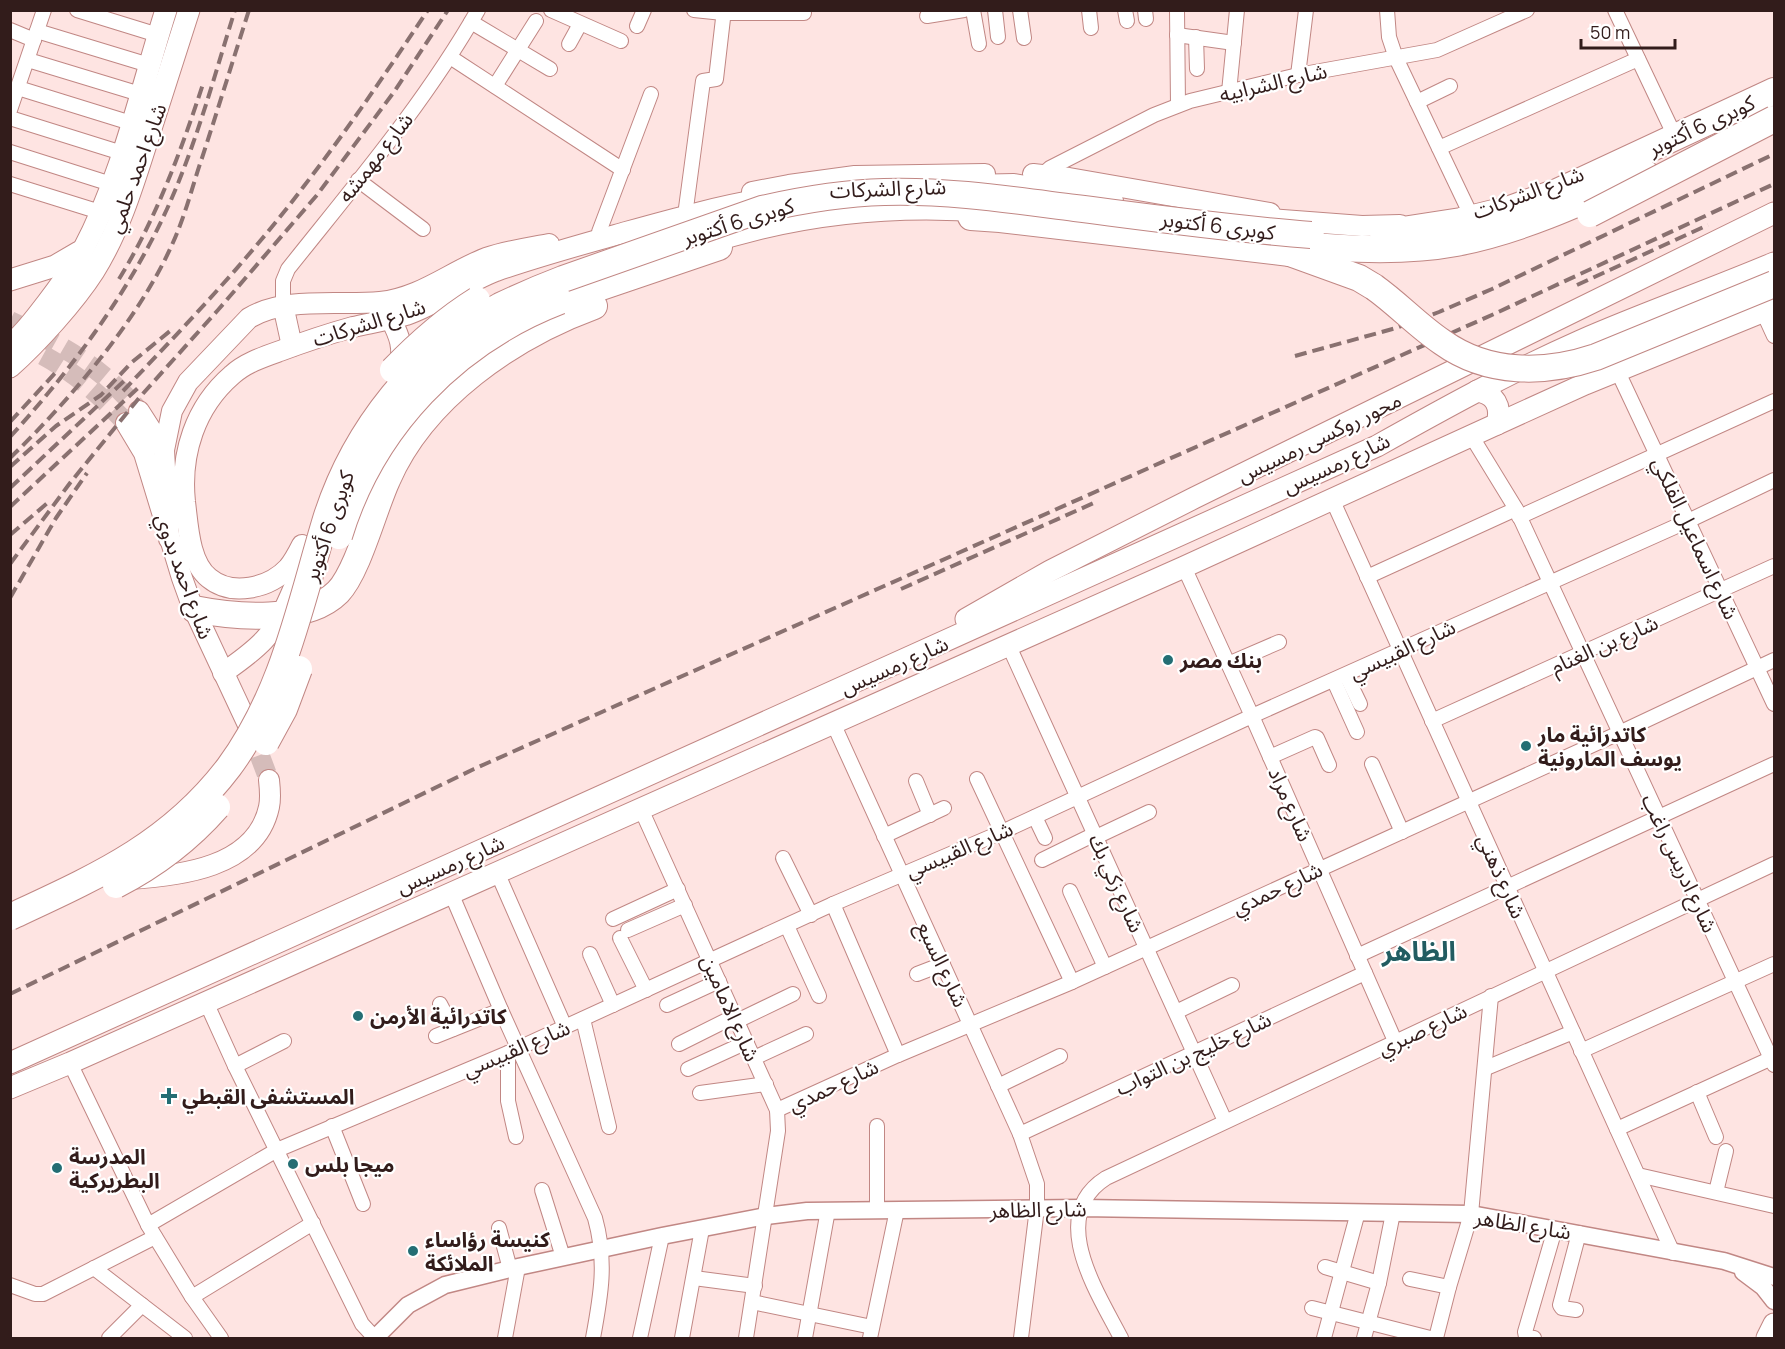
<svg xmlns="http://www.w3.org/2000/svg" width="1785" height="1349" font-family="Manrope,'Noto Sans Arabic',sans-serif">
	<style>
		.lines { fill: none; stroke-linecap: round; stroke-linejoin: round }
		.secondary-tunnel { stroke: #d5bcba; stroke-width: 20; stroke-dasharray: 20 10; stroke-linecap: butt }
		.minor-casing { stroke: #c18784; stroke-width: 16 }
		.tertiary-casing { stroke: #c18784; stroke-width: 19 }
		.secondary-casing { stroke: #c18784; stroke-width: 22 }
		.primary-casing { stroke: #c18784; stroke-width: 23 }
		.motorway-casing { stroke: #c18784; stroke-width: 28 }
		.minor { stroke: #fff; stroke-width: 14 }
		.tertiary { stroke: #fff; stroke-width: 16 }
		.secondary { stroke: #fff; stroke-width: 20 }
		.primary { stroke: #fff; stroke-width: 21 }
		.motorway { stroke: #fff; stroke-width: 26 }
		.rail { stroke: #897170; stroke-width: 4; stroke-dasharray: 12 6; stroke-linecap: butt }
		.motorway-bridge-casing { stroke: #c18784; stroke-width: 28; stroke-linecap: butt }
		.motorway-bridge { stroke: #fff; stroke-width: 26 }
		.poi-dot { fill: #246e74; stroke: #fff; stroke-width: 2 }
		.labels { text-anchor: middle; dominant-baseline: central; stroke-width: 4.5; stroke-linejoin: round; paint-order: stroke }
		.street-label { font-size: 21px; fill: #321c1b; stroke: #fff }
		.poi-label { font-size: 21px; font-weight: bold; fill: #321c1b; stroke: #fff; text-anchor: start }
		.district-label { font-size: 27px; font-weight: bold; fill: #225c61; stroke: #fff }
	</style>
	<rect width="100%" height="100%" fill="#fee4e2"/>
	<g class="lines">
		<g class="secondary-tunnel">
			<path d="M10,321C62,345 102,367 139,411"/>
			<path d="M16,342C63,363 91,385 126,423"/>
			<polyline points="249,727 269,780"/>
		</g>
		<g class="minor-casing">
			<g id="minor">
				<polyline points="77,10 158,35"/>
				<polyline points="551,10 621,41"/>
				<polyline points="694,10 723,13 804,13"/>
				<polyline points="973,10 979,44"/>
				<polyline points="995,10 998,37"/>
				<polyline points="1020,10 1024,38"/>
				<polyline points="1089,10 1091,28"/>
				<polyline points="1125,10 1127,21"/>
				<polyline points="1145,10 1146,19"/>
				<polyline points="1177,10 1178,105"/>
				<polyline points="1387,10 1389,37 1396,58 1468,209"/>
				<polyline points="1615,10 1671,128"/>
				<polyline points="927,16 964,10"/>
				<polyline points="471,22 550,69"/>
				<polyline points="637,26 644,10"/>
				<polyline points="10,30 34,40"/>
				<polyline points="37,31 149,65"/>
				<polyline points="1177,35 1234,43"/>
				<polyline points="1196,37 1197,69"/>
				<polyline points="569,44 580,24"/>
				<polyline points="450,57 623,170"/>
				<polyline points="28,60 140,94"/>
				<polyline points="1298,75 1306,10"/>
				<polyline points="495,86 536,21"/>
				<polyline points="18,88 131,123"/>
				<polyline points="1229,92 1237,10"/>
				<polyline points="1417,102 1450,86"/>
				<polyline points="10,110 44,10"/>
				<polyline points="10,118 122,153"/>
				<polyline points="1439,148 1638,59"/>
				<polyline points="10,152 111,184"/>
				<polyline points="1040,177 1050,168 1154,115 1190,101 1298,75 1437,50 1527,10"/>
				<polyline points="358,180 423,229"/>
				<polyline points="10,184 100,212"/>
				<polyline points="686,208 703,81 716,79 724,10"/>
				<polyline points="599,232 651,94"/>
				<path d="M283,305V281L288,269C354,186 425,103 478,10"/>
				<polyline points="1763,312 1774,336"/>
				<polyline points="1618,372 1774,704"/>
				<polyline points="1472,437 1516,509 1774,1065"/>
				<polyline points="1332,499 1673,1253"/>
				<polyline points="1519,517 1774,401"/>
				<polyline points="1184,567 1252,716 1395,1041"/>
				<polyline points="1367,577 1516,509"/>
				<polyline points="1008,644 1225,1121"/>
				<polyline points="1228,664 1279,642"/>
				<polyline points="1346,675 1360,704"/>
				<polyline points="1334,681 1357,732"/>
				<polyline points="1432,721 1774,566"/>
				<polyline points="833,723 1020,1134 1037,1184 1037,1208 1021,1338"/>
				<polyline points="1270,757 1315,737 1317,738 1329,765"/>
				<polyline points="1372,764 1402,832"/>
				<polyline points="977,779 1072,982"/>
				<polyline points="916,781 930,815"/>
				<polyline points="641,809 777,1110 778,1131 746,1338"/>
				<polyline points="1035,817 1045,838"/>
				<polyline points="884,836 944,808"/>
				<polyline points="1096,837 1149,812"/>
				<polyline points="783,858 811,915"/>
				<polyline points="1042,860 1095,834"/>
				<polyline points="497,872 565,1027"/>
				<polyline points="1070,891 1105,967"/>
				<path d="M451,893L501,1010L595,1218C607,1261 601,1295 593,1338"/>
				<polyline points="833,904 898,1055"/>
				<polyline points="613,919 678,889"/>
				<polyline points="787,926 819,996"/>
				<polyline points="628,930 685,905"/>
				<polyline points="620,938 646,990"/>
				<polyline points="590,954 613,1005"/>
				<polyline points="1357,956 1774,764"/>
				<polyline points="917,974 943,964"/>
				<polyline points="206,1002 235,1066 362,1324 375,1338"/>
				<polyline points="440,1004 453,1029"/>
				<polyline points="667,1005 719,981"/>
				<polyline points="1176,1012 1232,985"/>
				<polyline points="583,1019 609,1127"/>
				<polyline points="737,1021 793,994"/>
				<polyline points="436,1036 501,1010"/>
				<polyline points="679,1044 735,1016"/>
				<polyline points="1581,1051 1774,964"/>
				<polyline points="508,1053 508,1101 516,1137"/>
				<polyline points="754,1058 806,1034"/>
				<polyline points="70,1063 148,1225 192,1297 221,1338"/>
				<polyline points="235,1066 284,1041"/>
				<polyline points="1486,1068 1573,1032"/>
				<polyline points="688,1069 747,1042"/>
				<polyline points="998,1086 1060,1056"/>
				<polyline points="1697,1092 1716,1137"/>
				<polyline points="700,1093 766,1084"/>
				<polyline points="777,1110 898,1055 1072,982 1619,733 1774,660"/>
				<polyline points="332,1126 363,1204"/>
				<polyline points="1617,1129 1774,1057"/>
				<polyline points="1020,1134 1365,973"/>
				<polyline points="1638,1175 1774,1206"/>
				<polyline points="542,1190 563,1257"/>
				<polyline points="1716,1192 1726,1151"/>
				<polyline points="877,1210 877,1126"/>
				<polyline points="148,1225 277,1150 508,1053 833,904 1002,832 1252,716 1688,521 1774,480"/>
				<polyline points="499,1228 510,1269"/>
				<polyline points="1325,1267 1379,1283"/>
				<polyline points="94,1268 185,1338"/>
				<polyline points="694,1278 755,1286"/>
				<polyline points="1410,1279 1449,1287"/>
				<polyline points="10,1285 35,1294 43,1294 155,1237"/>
				<polyline points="192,1297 313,1223"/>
				<polyline points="752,1302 872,1327"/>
				<polyline points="1312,1308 1430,1338"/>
				<polyline points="1576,1310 1562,1308 1560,1305 1579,1233"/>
				<polyline points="109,1338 142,1305"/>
				<polyline points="505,1338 518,1267"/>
				<polyline points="640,1338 662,1236"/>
				<polyline points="682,1338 702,1229"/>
				<polyline points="805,1338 828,1210"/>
				<polyline points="870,1338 897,1210"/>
				<path d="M1121,1338C1098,1293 1046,1216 1106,1178L1774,864"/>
				<polyline points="1324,1338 1358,1212"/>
				<polyline points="1364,1338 1379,1283 1393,1213"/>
				<polyline points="1436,1338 1449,1287 1471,1214 1491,996"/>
				<polyline points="1534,1338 1526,1337 1525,1332 1555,1229"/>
			</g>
		</g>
		<g class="tertiary-casing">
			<g id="tertiary">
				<polyline points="1743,1272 1763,1287 1774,1301"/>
				<polyline points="375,1338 408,1305 445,1285 518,1267 662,1236 766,1216 807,1211 1082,1208 1471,1214 1724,1261 1774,1277"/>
			</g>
		</g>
		<g class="secondary-casing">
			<g id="secondary">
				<polyline points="1033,174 1069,178 1270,213"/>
				<polyline points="967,185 1014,184 1113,201"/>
				<polyline points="752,192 789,185 855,176 985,174"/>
				<polyline points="1256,218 1362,226 1400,225"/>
				<polyline points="283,305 292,346"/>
				<path d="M385,307C396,331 406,342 399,370"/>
				<polyline points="139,411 164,450"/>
				<polyline points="126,423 144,453 182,578 191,603 249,727"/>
				<path d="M169,539L164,450L172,411L188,382L249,318C285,296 339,306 380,302C420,298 450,272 486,258C507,251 528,248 549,244"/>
				<path d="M302,545C298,553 294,561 288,568C269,588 232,597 209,578C189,562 188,525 185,502C180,454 195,407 232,375C245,363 263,357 280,351C304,342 328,334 353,327C371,323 389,320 406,315C438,304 465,283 496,271C539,256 583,244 626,232C673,219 720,206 767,198"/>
				<path d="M223,673C237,663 252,653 264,640C283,620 292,589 304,565"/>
				<path d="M128,879C179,876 256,868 269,807C271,798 270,789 269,780"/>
			</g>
		</g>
		<g class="primary-casing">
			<g id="primary">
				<polyline points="10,280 55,266 79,252"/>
				<path d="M10,345C25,333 36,317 47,303C60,286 73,268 83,250C122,177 141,89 166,10"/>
				<path d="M10,367C38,342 74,302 94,271C119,231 133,185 147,141C161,97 175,54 189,10"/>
				<path d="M1477,391C1495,394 1502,406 1497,424"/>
				<polyline points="966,619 1050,571 1194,498 1774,213"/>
				<path d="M10,1063L1377,446C1443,409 1510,372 1580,341C1644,313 1710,290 1774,263"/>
				<polyline points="10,1088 70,1063 1184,567 1497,424 1585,384 1774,307"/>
				<polyline points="1767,1338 1774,1324"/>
			</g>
		</g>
		<g class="motorway-casing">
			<g id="motorway">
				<polyline points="971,217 1000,219 1298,254"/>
				<polyline points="1383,233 1461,221 1510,209 1557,192 1774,91"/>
				<path d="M1282,243C1335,249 1403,253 1456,243C1523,230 1584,201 1645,173"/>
				<path d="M697,244C791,212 890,201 989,209"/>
				<polyline points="1290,253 1359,278 1374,287"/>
				<polyline points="560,301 719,247"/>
				<path d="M194,609C234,617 306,624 338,592C358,571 374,508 387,480C423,397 512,336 594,306"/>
			</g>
		</g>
		<use href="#minor" class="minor"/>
		<use href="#tertiary" class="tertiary"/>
		<use href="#secondary" class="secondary"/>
		<use href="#primary" class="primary"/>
		<use href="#motorway" class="motorway"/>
		<g class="rail">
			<path d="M119,279C156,219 181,151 203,84"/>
			<polyline points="1577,285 1708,225"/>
			<polyline points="1295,356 1396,328 1439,312 1492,289 1774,154"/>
			<path d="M123,391C186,325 249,259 304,186C348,129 388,70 428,10"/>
			<polyline points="10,422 57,371"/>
			<path d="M10,437C72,369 129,292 167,209C196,145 214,77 235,10"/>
			<path d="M10,458C73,397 148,309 179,228C188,205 194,181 202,158C218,109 233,60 249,10"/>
			<polyline points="10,467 56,426 101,395 131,363 170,331"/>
			<polyline points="10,488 124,381"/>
			<polyline points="10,507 138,388"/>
			<polyline points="10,535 51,500"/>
			<polyline points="10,564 70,483 139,398 218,310 317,195 394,92 448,10"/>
			<polyline points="901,589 1096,502"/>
			<polyline points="10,598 56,518 87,473"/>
			<polyline points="10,994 474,769 1494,314 1774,184"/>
		</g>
		<g class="motorway-bridge-casing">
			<g id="motorway-bridge">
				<polyline points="1590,214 1774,119"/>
				<path d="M1374,287C1398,304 1418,326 1442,342C1488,375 1545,374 1596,357L1774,284"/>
				<path d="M393,370C419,343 445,320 477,300"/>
				<path d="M339,536C372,427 454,342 560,301"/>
				<polyline points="266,742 284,709 299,669"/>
				<path d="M116,885C155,865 188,840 217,807"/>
				<path d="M10,917C96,877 170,845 229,767C283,694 300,605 326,519C354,430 418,350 500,306C521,296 542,287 563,279L762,209C802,200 843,193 884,192C947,190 1012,200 1075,208C1153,218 1232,229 1311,235"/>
			</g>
		</g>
		<use href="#motorway-bridge" class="motorway-bridge"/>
	</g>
	<g class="poi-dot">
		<circle cx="1168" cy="660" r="6"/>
		<circle cx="1526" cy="746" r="6"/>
		<circle cx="358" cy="1016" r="6"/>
		<path d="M166 1087h6v6h6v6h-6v6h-6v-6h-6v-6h6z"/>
		<circle cx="293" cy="1164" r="6"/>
		<circle cx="57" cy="1168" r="6"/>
		<circle cx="413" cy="1251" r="6"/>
	</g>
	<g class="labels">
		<g class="street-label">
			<text transform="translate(1273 82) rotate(-13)">شارع الشرابيه</text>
			<text transform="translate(1701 125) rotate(-25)">كوبرى 6 أكتوبر</text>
			<text transform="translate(375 157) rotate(-52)">شارع مهمشه</text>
			<text transform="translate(136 168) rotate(-70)">شارع احمد حلمي</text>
			<text transform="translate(888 188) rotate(-2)">شارع الشركات</text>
			<text transform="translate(1528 192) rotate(-20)">شارع الشركات</text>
			<text transform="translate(738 221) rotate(-17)">كوبرى 6 أكتوبر</text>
			<text transform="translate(1218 225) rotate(7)">كوبرى 6 أكتوبر</text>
			<text transform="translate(369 322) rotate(-17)">شارع الشركات</text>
			<text transform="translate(1319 437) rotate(-26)">محور روكسى رمسيس</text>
			<text transform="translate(1336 463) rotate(-25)">شارع رمسيس</text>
			<text transform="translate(328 526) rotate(-71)">كوبرى 6 أكتوبر</text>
			<text transform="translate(1696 538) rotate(65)">شارع اسماعيل الفلكي</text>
			<text transform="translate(185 576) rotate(70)">شارع احمد بدوي</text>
			<text transform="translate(1604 644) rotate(-24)">شارع بن الغنام</text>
			<text transform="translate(1402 649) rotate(-25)">شارع القبيسي</text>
			<text transform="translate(894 665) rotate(-24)">شارع رمسيس</text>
			<text transform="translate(1291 804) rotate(66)">شارع مراد</text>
			<text transform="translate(959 849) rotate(-23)">شارع القبيسي</text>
			<text transform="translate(1680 863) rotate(65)">شارع ادريس راغب</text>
			<text transform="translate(450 864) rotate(-24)">شارع رمسيس</text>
			<text transform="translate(1502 876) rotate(66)">شارع ذهني</text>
			<text transform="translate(1117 883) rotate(66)">شارع زكي بك</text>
			<text transform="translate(1277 888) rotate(-25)">شارع حمدي</text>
			<text transform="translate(943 964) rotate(65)">شارع السبع</text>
			<text transform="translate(731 1008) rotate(66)">شارع الامامين</text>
			<text transform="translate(1422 1029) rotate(-25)">شارع صبري</text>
			<text transform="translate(516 1048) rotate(-23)">شارع القبيسي</text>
			<text transform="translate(1193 1053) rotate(-25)">شارع خليج بن التواب</text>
			<text transform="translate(833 1085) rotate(-25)">شارع حمدي</text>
			<text transform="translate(1038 1209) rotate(-1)">شارع الظاهر</text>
			<text transform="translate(1523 1224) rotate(9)">شارع الظاهر</text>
		</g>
		<g class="poi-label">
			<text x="1180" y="660">بنك مصر</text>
			<text x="1538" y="734">كاتدرائية مار<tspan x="1538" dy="24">يوسف المارونية</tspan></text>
			<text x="370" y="1016">كاتدرائية الأرمن</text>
			<text x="182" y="1096">المستشفى القبطي</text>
			<text x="69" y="1156">المدرسة<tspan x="69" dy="24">البطريركية</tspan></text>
			<text x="305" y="1164">ميجا بلس</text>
			<text x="425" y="1239">كنيسة رؤاساء<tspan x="425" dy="24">الملائكة</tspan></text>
		</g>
		<g class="district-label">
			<text x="1419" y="950">الظاهر</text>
		</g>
	</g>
	<rect width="1785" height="1349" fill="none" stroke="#321c1b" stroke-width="24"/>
	<path d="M1581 39v9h94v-9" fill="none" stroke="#321c1b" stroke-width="3"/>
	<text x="1590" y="39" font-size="18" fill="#321c1b" stroke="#ffffff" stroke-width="4.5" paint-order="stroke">50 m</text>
</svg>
